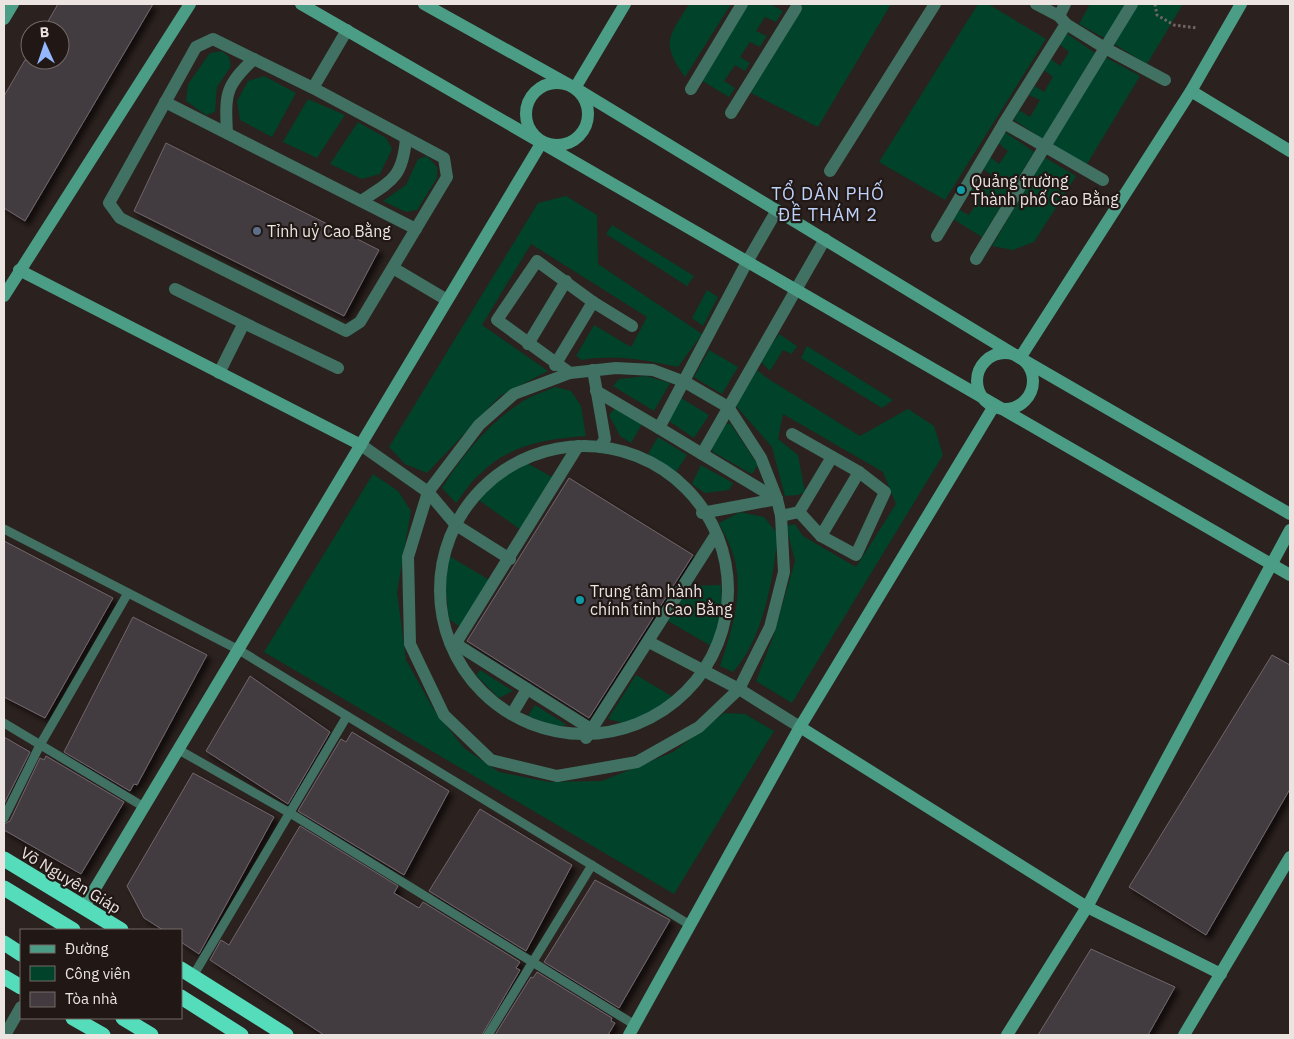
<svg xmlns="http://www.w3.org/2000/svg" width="1294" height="1039" font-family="'IBM Plex Sans',sans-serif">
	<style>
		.green { fill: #00432a }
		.building { fill: #433a3f; stroke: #71666c; filter: url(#shadow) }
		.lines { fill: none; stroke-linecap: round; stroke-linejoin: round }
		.path { stroke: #6f6663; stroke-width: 3; stroke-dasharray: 2.5 2.5; stroke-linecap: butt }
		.lane { stroke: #407163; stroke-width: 9 }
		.street { stroke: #407163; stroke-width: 12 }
		.secondary { stroke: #4b9d86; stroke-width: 12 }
		.highway { stroke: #5db; stroke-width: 15 }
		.culture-dot { fill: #0f9aa8; stroke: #211815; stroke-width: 2 }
		.service-dot { fill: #5c6f8a; stroke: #211815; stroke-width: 2 }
		.labels { text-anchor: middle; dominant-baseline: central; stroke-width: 4.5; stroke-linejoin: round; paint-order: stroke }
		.poi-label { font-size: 16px; fill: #ebe4e1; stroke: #211815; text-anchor: start }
		.street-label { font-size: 16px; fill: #ebe4e1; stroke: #211815 }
		.neighbourhood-label { font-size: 18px; letter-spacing: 1px; fill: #bdd1f9; stroke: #211815 }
	</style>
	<defs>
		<filter id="shadow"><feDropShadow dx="4.5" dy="4.5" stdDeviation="2.5" flood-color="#0009"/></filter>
	</defs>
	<rect width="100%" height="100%" fill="#2b211e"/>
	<g class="green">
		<path d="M689,4H731L685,77C660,42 669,37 689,4Z"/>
		<polygon points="745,4 770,4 783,11 776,22 765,17 756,31 767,36 760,47 750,42 740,57 750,63 745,71 735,65 724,81 735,88 729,97 699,79"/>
		<polygon points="802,4 891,4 818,127 749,92"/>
		<polygon points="978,4 988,4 1046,39 945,200 879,162"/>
		<polygon points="1090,4 1128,4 1108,40 1079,24"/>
		<polygon points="1133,4 1183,4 1147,64 1114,44"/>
		<polygon points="1066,33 1095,53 1043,139 1014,120 1019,110 1030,117 1040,100 1029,95 1035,86 1044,92 1053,77 1044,70 1051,59 1060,66 1069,52 1059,44"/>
		<polygon points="222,51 229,57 231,66 217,87 215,112 206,115 186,101 188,84 210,53"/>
		<polygon points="1105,57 1140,76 1087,164 1052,145"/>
		<polygon points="264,76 296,93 272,137 240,120 237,101 248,81"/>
		<polygon points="308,99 345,115 317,158 283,142"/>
		<polygon points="358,122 386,138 392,149 380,174 362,179 330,164"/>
		<polygon points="1005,132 1034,152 982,237 953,219 958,209 969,215 979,199 968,193 974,185 983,190 992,175 983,169 990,157 999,164 1008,151 998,143"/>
		<polygon points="427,156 437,167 437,178 417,210 406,212 383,201 406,185 418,159"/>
		<polygon points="1044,157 1076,176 1034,242 1013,250 992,246"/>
		<path d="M566,196L597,215L598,264L702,334L678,367C643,360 617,354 582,360L576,356L594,325L631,347L647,317L531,244L482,325L548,371L500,396L427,473L405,464L389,447L538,203Z"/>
		<polygon points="612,225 694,276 687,286 606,234"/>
		<polygon points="707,290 718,297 703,326 692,318"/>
		<polygon points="779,334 797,346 792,354 783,350 770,371 760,361"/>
		<polygon points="807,346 893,400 882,408 801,358"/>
		<polygon points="709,350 738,367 722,394 694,377"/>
		<polygon points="757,370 767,378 860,436 908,409 934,426 943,455 792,703 756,681 773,637 795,561 786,526 795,524 803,536 856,567 896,504 883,472 783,414 778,439 798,455 805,492 798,495 785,496 772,447 736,406"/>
		<polygon points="646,376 670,383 654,411 613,386 619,379"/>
		<path d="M555,387L571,391L581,406L586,436C546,439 511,444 481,473C471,481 464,493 456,503L442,488C463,455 487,425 520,403C530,396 544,392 555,387Z"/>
		<polygon points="681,398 709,415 694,438 669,421"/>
		<polygon points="615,408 642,424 631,443 620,436 609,415"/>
		<polygon points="730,423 758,465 752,474 713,452 711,443 723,425"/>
		<polygon points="658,437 687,455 676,472 648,454"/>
		<polygon points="525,462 554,478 521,530 477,499 500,476"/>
		<polygon points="701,465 733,483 729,490 705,493 692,484"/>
		<polygon points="373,474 398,491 411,511 397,592 406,660 434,710 464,748 499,772 549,782 602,781 673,752 724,713 745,714 774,731 674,894 264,652"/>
		<path d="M740,512L764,517L778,534C773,578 764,638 733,672L720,666C732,629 746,590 732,551C729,541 723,532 719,523Z"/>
		<polygon points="449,556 491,581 460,627 449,619 445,584"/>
		<polygon points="721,585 723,620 713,647 668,621 690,586"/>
		<polygon points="480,670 513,691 499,698 476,675"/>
		<polygon points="636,675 675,698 653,712 623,723 608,719"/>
		<polygon points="535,705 567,725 556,727 528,716"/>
	</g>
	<g class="building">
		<polygon points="58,4 153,4 25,221 4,208 4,96 25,60 60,60 60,30 43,30"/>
		<polygon points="166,143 379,250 344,316 134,211"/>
		<polygon points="569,478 693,555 589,718 467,641"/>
		<polygon points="4,541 113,598 45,718 4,697"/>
		<polygon points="133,617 207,655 137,785 134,784 130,791 64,752"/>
		<polygon points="1272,655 1290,665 1290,789 1206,935 1129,887"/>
		<polygon points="250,676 330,732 288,804 206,751"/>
		<polygon points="352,732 449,791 404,875 298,811 341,739 346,742"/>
		<polygon points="4,737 30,752 4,804"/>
		<polygon points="46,756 124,802 81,874 4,830 4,824 10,821 40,758 44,760"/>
		<polygon points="193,773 274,817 199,954 181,942 181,930 163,930 144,918 127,886"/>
		<polygon points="480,809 572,865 526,951 429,891"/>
		<polygon points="300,826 398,886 394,893 419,908 423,902 520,962 516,968 520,970 482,1035 324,1035 210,960 221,940 229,945"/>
		<polygon points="595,880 670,920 619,1008 544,962"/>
		<polygon points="1091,949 1175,987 1148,1035 1038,1035"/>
		<polygon points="537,972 612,1018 611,1021 615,1023 608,1035 495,1035 531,977 533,978"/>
	</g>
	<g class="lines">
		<polyline class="path" points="1155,4 1157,15 1174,25 1197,28"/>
		<g class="lane">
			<polyline points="4,529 239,650 690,925"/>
			<polyline points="4,723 144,807"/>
			<polyline points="179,750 290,813 635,1025"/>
			<polyline points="4,818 40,745 128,593"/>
			<polyline points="193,976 347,716"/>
			<polyline points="488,1035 592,865"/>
		</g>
		<g class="street">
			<polyline points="1059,16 1065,4"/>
			<polyline points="1066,24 1105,48 1165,80"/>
			<polyline points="313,88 444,158 447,177 360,322 346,331 120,218 109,203 196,47 213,39 313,88 347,30"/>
			<polyline points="691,89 742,4"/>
			<polyline points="165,102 416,229"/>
			<polyline points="731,113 796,8"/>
			<polyline points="1004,123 1066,24 1059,16 1036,4"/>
			<path d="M227,133C225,94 225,86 254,59"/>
			<polyline points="830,171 935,4"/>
			<path d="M361,201C392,181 403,177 406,138"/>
			<polyline points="937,236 1004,123 1103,180"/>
			<polyline points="976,259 1132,4"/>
			<polyline points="393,268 447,300"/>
			<polyline points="175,289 244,323"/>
			<polyline points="528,344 566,281"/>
			<polyline points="555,365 593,302"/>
			<polygon points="616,368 653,370 685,382 728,407 761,458 777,499 781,516 784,572 770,627 739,689 699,727 637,762 557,776 491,760 444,715 410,644 408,557 428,492 479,425 514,394 570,373"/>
			<polyline points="593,370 605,439 600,447"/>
			<polyline points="219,373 244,323 338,368"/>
			<polyline points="570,373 497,320 537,261 593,302 632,326"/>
			<polyline points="596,391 659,428 747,262 777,210"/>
			<polyline points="659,428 777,499"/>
			<polyline points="361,445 428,492 456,525 510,559"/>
			<circle cx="584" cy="590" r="144"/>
			<polyline points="702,454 825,239"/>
			<polyline points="799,512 832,457"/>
			<polyline points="702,513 777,499"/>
			<polyline points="781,516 799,512 821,536 856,555 885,492 859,472 792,434"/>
			<polyline points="821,536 859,472"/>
			<polyline points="649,642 739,689 800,727"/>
			<polyline points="456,644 591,729"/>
			<polyline points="454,646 578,446"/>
			<polyline points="512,714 527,689"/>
			<polyline points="586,738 715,536"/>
			<polyline points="5,1035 21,1007"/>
		</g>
		<g class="secondary">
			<path d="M301,4C631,193 959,386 1290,575"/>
			<polyline points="424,4 575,88 1020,358 1290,514"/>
			<polyline points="4,19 13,4"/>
			<circle cx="557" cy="114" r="31"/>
			<polyline points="575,88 625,4"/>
			<polyline points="1191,91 1290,151"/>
			<polyline points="19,270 361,445"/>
			<polyline points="4,296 190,4"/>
			<circle cx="1005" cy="381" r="28"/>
			<polyline points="1020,358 1191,91 1241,4"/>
			<polyline points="800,727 1087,907 1221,974"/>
			<polyline points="84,907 542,142"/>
			<polyline points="629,1035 800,727 994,406"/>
			<polyline points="1007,1035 1087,907 1290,530"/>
			<polyline points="1184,1035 1290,857"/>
		</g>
		<g class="highway">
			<polyline points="4,859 121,930"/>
			<polyline points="4,888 73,930"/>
			<polyline points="4,943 21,954"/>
			<polyline points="181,969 286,1035"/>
			<polyline points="4,977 21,987"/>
			<polyline points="181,997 241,1035"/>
			<polyline points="73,1018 103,1035"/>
			<polyline points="123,1018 151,1035"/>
		</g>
	</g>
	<g class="culture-dot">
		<circle cx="961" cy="190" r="5"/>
		<circle cx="580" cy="600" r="5"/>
	</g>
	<circle class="service-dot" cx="257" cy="231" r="5"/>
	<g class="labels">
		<g class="poi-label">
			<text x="971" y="181">Quảng trường<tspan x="971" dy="18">Thành phố Cao Bằng</tspan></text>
			<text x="267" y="231">Tỉnh uỷ Cao Bằng</text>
			<text x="590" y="591">Trung tâm hành<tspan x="590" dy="18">chính tỉnh Cao Bằng</tspan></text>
		</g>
		<g class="street-label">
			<text transform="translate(71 880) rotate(31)">Võ Nguyên Giáp</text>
		</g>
		<g class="neighbourhood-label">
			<text x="828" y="193">TỔ DÂN PHỐ<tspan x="828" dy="21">ĐỀ THÁM 2</tspan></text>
		</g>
	</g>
	<rect width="1294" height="1039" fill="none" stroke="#ebe4e1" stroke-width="10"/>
	<rect x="20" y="929" width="162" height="90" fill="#211815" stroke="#726a67"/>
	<rect x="30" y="945" width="25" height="8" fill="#4b9d86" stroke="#726a67"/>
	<text x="65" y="954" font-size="15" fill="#ebe4e1">Đường</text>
	<rect x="30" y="966" width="25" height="15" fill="#00432a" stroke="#726a67"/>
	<text x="65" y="979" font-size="15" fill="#ebe4e1">Công viên</text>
	<rect x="30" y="992" width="25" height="15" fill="#433a3f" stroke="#726a67"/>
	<text x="65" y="1004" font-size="15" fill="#ebe4e1">Tòa nhà</text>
	<g transform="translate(45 45) rotate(357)"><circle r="24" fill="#211815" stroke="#726a67"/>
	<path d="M0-4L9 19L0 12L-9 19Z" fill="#94b7fd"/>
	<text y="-8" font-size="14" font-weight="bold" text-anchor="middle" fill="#ebe4e1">B</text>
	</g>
</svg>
